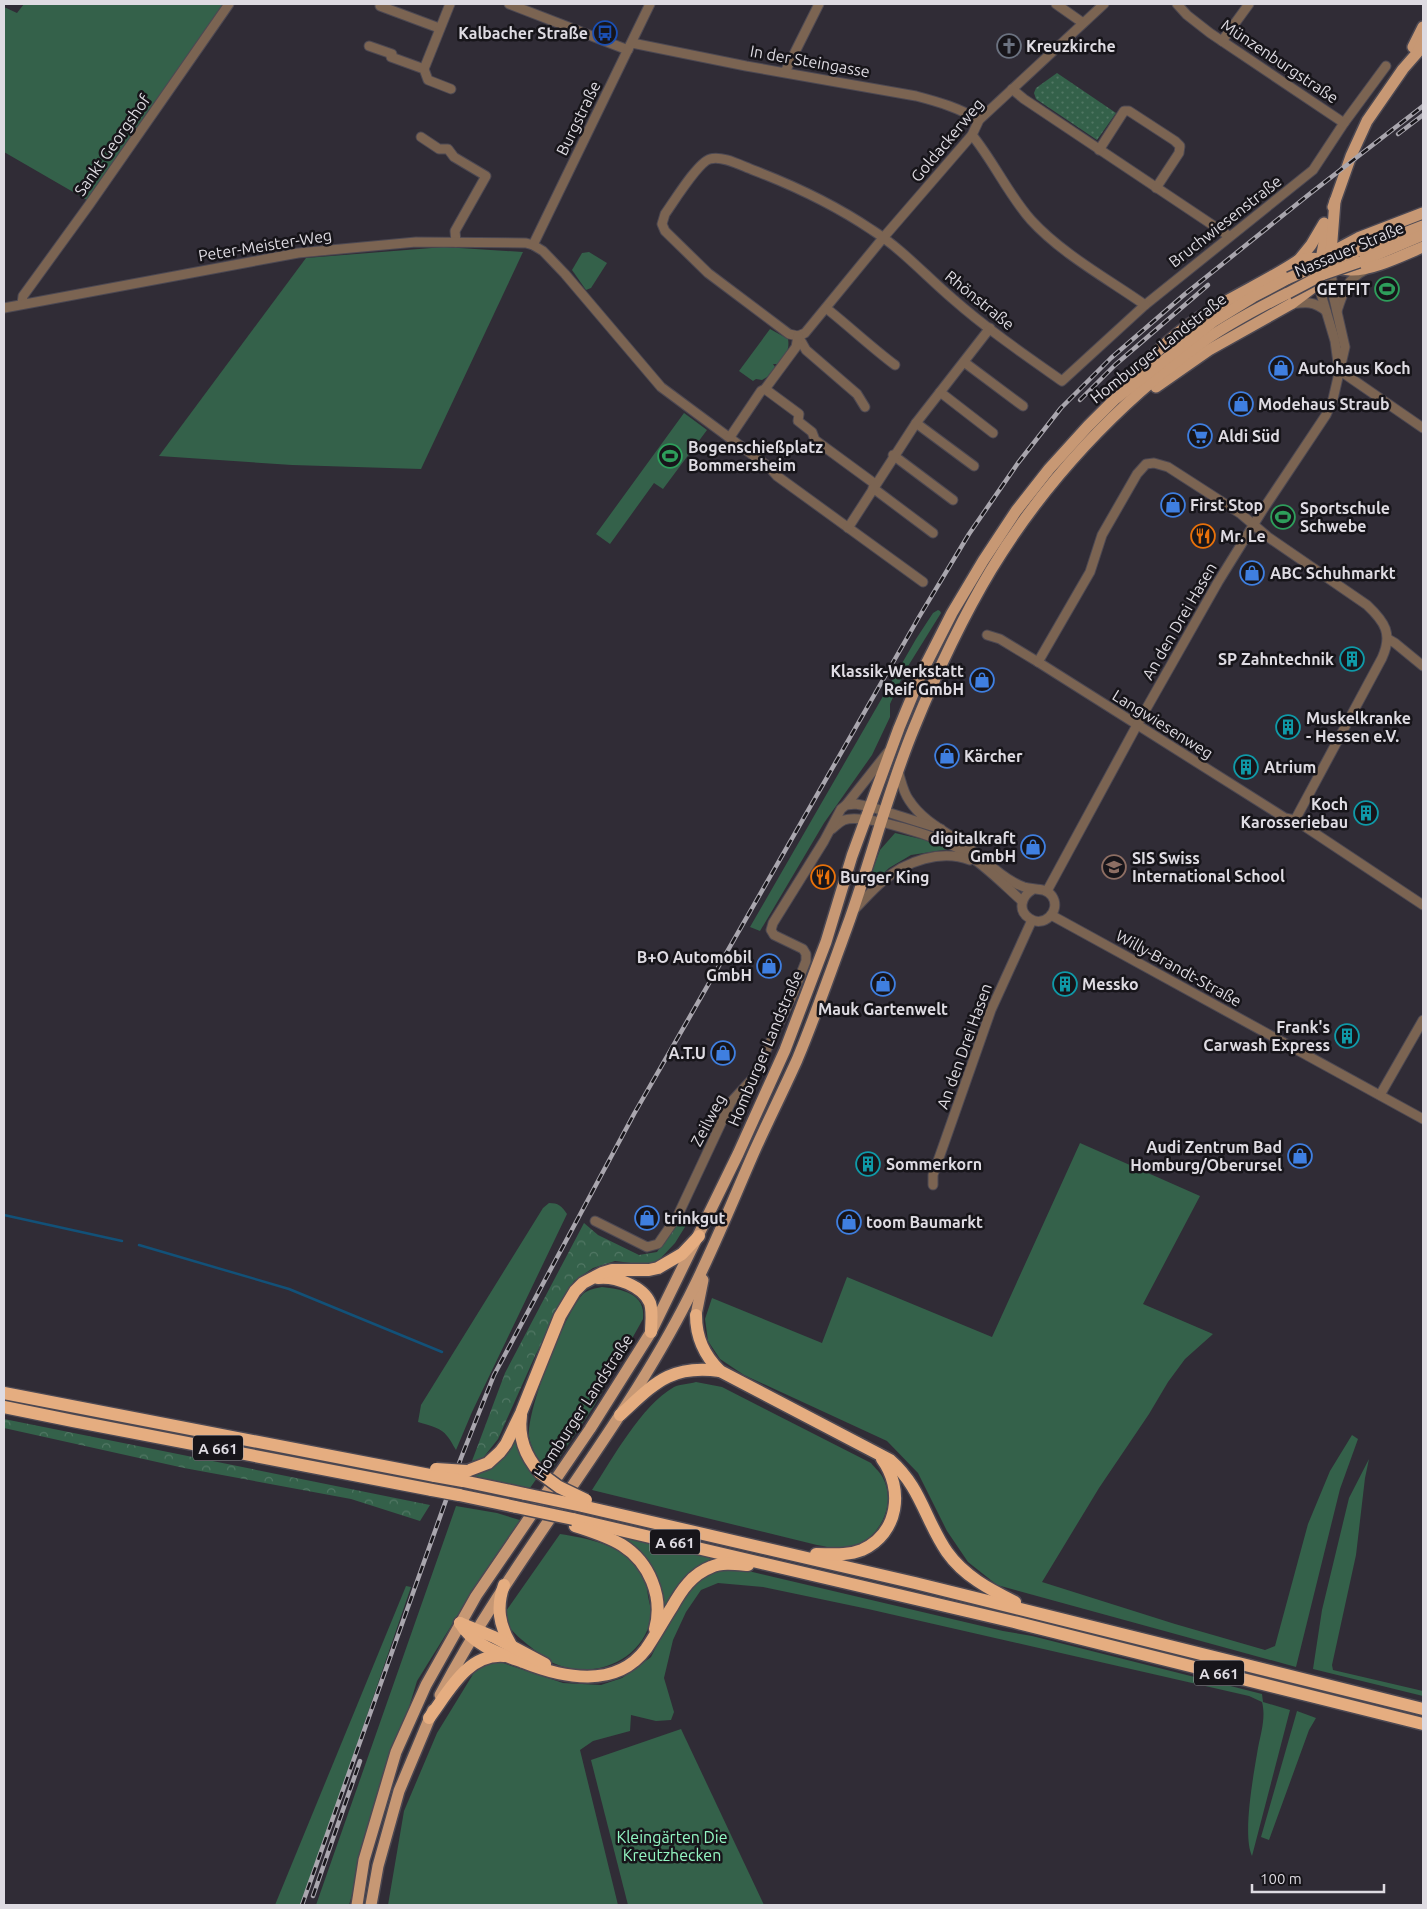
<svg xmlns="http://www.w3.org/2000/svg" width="1427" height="1909" font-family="Ubuntu,sans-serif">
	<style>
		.green { fill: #34614a }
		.forest { fill: url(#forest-crowns) }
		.park { fill: url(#park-dots) }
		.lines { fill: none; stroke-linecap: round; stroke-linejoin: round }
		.stream { stroke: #125178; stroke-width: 2.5 }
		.minor-casing { stroke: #4c4852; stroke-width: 11 }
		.major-casing { stroke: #4c4852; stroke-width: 14 }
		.highway-casing { stroke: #4c4852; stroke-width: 15 }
		.minor { stroke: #7b6452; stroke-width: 9 }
		.major { stroke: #c79874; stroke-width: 11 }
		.highway { stroke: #e5ad80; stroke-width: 12 }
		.rail-casing { stroke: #a9a6ae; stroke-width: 4.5 }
		.rail { stroke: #17151a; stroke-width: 2.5; stroke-dasharray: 8; stroke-linecap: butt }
		.major-bridge-casing { stroke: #4c4852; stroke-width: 14; stroke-linecap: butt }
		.highway-bridge-casing { stroke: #4c4852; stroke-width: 15; stroke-linecap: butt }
		.major-bridge { stroke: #c79874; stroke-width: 11 }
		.highway-bridge { stroke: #e5ad80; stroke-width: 12 }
		.labels { text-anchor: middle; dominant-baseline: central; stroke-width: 5; stroke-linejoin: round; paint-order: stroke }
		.shield { fill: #17151a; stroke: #a2a0a6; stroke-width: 1 }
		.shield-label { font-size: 15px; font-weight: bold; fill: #dedbe2 }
		.poi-label { font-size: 16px; font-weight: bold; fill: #dedbe2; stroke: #17151a; text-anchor: start }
		.street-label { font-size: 16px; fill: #dedbe2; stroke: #17151a }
		.park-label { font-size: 16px; fill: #94f8c4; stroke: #17151a }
	</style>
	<defs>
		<pattern id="forest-crowns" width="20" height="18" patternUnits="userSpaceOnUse" patternTransform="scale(1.25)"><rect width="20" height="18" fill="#34614a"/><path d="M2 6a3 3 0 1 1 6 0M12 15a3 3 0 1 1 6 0" fill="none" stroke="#517764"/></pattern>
		<pattern id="park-dots" width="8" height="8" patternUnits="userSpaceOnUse" patternTransform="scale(1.25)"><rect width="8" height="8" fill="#34614a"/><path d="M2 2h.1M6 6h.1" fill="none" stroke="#517764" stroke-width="1.8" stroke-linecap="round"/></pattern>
	</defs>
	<rect width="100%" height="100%" fill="#302c36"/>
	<g class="green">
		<polygon points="24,4 225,4 87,200 4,152 4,7 17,13"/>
		<polygon points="444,247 523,252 421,469 292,465 159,456 306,258"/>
		<polygon points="589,252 607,263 591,288 586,290 572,270 582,253"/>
		<path d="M770,329L788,339C790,350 785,356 779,364H773L775,367L767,377L762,380L756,379L753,381L739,371Z"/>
		<polygon points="684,413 707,430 663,489 654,483 610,544 596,534"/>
		<polygon points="938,610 940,611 941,613 905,671 890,704 890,717 872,755 824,823 760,931 750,927 916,639 933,613"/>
		<polygon points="895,833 934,842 950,849 911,855 889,868 869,887 867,885 880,850"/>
		<polygon points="1080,1143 1200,1196 1143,1304 1213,1334 1185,1359 1168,1382 1149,1414 1099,1488 1042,1582 1175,1624 1265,1650 1275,1646 1308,1524 1330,1471 1352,1435 1358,1439 1340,1489 1296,1667 997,1585 968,1562 947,1531 918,1473 887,1441 744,1375 720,1359 708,1341 705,1319 712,1298 822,1343 847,1277 992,1337"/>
		<path d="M549,1203C558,1203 562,1206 567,1214L472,1412L456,1450C444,1428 441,1429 418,1422L421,1405L543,1208Z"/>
		<path d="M602,1287C621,1289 646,1293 643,1319L594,1406L551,1470C539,1464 531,1449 529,1436C526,1411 566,1309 584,1293C588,1290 596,1288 602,1287Z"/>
		<path d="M696,1382L722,1387L871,1463C875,1468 881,1473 883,1478C899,1508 874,1548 841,1549C833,1549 825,1546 817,1545L592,1490C613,1458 641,1406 674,1387C680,1384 689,1384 696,1382Z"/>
		<path d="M516,1428C519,1446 523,1464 537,1478L530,1488L470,1476Z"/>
		<polygon points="1369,1459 1365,1478 1356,1555 1332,1665 1333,1670 1423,1691 1423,1696 1313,1669 1322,1610 1349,1498"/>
		<polygon points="456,1506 497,1513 523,1521 456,1618 417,1681 349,1905 316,1905"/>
		<path d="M560,1534C587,1538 621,1545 640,1567C645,1573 647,1587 648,1596C649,1602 652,1611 651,1618C641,1669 574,1686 537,1652C530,1646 513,1634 509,1626C507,1622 507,1616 506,1611Z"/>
		<path d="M622,1537L719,1558C684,1570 677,1586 661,1617C661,1577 654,1561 622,1537Z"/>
		<path d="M740,1569L1003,1631L1032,1636L1262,1694L1263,1702L1290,1710L1252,1856C1242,1835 1254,1772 1258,1748C1261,1733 1266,1717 1262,1702L1249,1696L868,1609L763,1587L718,1583L701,1590L686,1612L673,1640L664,1678L674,1712L671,1720L656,1721L631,1715L630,1731L593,1741L580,1750L618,1905H388L404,1811L437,1733L475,1671C482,1665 491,1662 500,1662L563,1683L601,1685L622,1678L651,1657L682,1595L701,1576L719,1570Z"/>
		<polygon points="406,1586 411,1587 302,1905 275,1905"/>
		<polygon points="1297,1711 1316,1718 1309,1730 1269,1840 1261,1837"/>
		<polygon points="681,1729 764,1905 628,1905 591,1760"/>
	</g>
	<g class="forest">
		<polygon points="688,1222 675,1243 658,1261 647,1265 615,1261 593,1268 574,1281 535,1356 498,1439 483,1458 472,1461 505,1373 584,1223 598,1235 639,1255 657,1252 677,1224"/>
		<polygon points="4,1419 430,1505 420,1521 351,1499 184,1468 4,1428"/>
	</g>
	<polygon class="park" points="1057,73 1116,113 1097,140 1036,99 1034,93 1036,88"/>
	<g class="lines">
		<g class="stream">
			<polyline points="4,1215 122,1241"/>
			<polyline points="139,1245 289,1289 442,1352"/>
		</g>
		<g class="minor-casing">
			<g id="minor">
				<polyline points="509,4 628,50"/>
				<polyline points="1056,4 1083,23"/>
				<path d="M1104,4L979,120L972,135L883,238L805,333L798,336L789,334L708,273L665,231L662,224L665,214C673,203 698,162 710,159C722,155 742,166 753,170C795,186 835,205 872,230C902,249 926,276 953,299C987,329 1025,355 1062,381L1145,305L1313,170L1344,123L1386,66"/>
				<polyline points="1177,4 1187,15 1210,33 1344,123"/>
				<polyline points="380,6 439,28"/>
				<polyline points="1222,41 1249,4"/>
				<path d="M632,43L746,66L916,96C939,102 959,108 979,120"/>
				<polyline points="369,46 392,54 391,57 424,69 428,80 451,89"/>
				<polyline points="424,69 450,4"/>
				<polyline points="785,72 819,4"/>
				<polyline points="1012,89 1024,99 1229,236"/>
				<path d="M972,135C994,162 1008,194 1031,220C1062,254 1108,279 1145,305"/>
				<polyline points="421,137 439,149 448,149 454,157 486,176 455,231 456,242"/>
				<polyline points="1099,150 1124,111 1129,111 1175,141 1180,146 1179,153 1156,188"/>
				<polyline points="533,245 650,4"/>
				<polyline points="1322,275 1321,294 1335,341 1339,370"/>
				<polyline points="22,304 23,296 89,205 229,4"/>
				<path d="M1291,304C1306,302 1314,301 1326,311"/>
				<polyline points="4,308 298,253 416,242 526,243 533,245 543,251 565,274 661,387 769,467 777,476 923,582"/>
				<path d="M826,308C850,327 871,347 895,365"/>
				<path d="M1337,311C1343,292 1347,279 1365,270"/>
				<polyline points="798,336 806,350 857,394 865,407"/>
				<polyline points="964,362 1023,406"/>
				<polyline points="1339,370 1423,428"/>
				<polyline points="765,389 799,414 798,421 812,432 815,440 875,484"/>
				<polyline points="940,392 993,433"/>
				<polyline points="916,423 974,466"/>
				<polyline points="730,437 761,391 765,389 796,347 798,336"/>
				<polyline points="893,455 953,500"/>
				<polyline points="873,488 933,533"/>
				<polyline points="848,528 916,423 990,328"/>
				<polyline points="987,635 1000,639 1038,662 1285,818 1295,820 1423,905"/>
				<polyline points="1388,639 1395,643 1423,666"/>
				<path d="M1038,662L1090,572L1102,535L1137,474L1146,464L1154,463L1168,467L1241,514L1268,537L1367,605C1385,622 1393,634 1382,658L1295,820"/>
				<path d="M898,771C901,780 903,792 909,800C926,827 960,837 983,859C995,870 1009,882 1024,887C1034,890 1045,887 1052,896C1062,911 1043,929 1029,918C1017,910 1022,896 1032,890"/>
				<polyline points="846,805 888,752"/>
				<path d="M832,829C836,826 839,822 844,820C865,813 942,838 961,850C984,864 1003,884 1022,901"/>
				<polyline points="1047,891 1137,725 1218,582 1262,511 1326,415 1333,399 1345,347 1332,290 1333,287 1330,266"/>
				<path d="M853,911C863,901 872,890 883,881C906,861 941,849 970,860"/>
				<polyline points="1051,915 1423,1119"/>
				<polyline points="1380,1095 1423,1020"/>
				<polyline points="933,1185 933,1175 991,1010 1032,920"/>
				<polyline points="595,1221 647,1247 658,1244 678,1215 731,1102 753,1078 793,994 806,961 806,954 803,949 774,935 771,930 773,923 824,841 841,809 846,805 856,804 871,807 941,829"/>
			</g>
		</g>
		<g class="major-casing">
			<g id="major">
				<polyline points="1413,47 1423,27"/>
				<polyline points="1333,207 1351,156 1367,121 1403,69 1417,53 1423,41"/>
				<polyline points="1358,251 1423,226"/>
				<polyline points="1326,255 1358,238 1423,213"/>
				<polyline points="1321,259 1327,227"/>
				<polyline points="1298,261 1311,245 1324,223"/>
				<polyline points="1359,262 1423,235"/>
				<path d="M1128,383C1151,355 1179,329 1211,310C1239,293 1270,279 1297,261C1325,251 1325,271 1352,270C1374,270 1403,255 1423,247"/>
				<polyline points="1156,387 1209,350 1291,304 1316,285 1330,266 1335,201"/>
				<polyline points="696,1315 703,1280"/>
				<path d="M440,1695C513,1556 618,1437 689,1297C713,1250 733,1200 754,1152C768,1121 783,1091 797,1060C815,1017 831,971 847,927C871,861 887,793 914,728C936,674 961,620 991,570C1044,482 1118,403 1201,343C1228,324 1258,308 1288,293"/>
				<polyline points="357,1905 364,1860 396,1752 426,1685 476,1596 590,1429 651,1332 738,1154 785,1050 826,942 852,856 899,728 923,670 952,613 983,561 1016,511 1049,469 1088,426 1114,400 1214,321 1253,297 1289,278"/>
				<polyline points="371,1905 378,1866 399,1791 433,1710"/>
			</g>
		</g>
		<g class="highway-casing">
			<g id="highway">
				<path d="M598,1278C615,1276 643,1286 650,1303C653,1312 651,1323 651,1332"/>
				<path d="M696,1315C696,1338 704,1355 720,1371L890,1460C921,1487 925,1520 947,1552C964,1576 989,1589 1015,1602"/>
				<polyline points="4,1393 435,1476"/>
				<polyline points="4,1407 73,1421 432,1490"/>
				<path d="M620,1415C654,1384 670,1364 720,1371"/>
				<path d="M521,1416C518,1437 526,1457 540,1473"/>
				<polyline points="467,1471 488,1463 500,1452 506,1444 521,1413 560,1316 575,1291 583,1283 602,1273 612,1270 649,1270 658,1268 682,1254 699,1236"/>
				<polyline points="463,1481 525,1494"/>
				<polyline points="459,1495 516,1507"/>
				<polyline points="582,1506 915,1583 1423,1709"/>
				<polyline points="573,1519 1014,1622 1423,1724"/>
				<path d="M575,1526C590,1531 607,1536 622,1545C649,1562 664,1597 655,1629"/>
				<path d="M816,1554C831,1554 847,1556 862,1550C899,1533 904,1489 882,1459"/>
				<path d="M504,1585C496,1607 499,1625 511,1645"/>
				<path d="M460,1623C472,1645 501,1654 523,1662C563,1678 616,1689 646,1649C655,1636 663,1621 672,1607C681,1591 692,1574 711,1567C722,1562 736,1564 748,1565"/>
				<polyline points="460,1623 494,1637 545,1664"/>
				<path d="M429,1718C448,1693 467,1653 504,1656"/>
			</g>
		</g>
		<use href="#minor" class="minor"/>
		<use href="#major" class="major"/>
		<use href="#highway" class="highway"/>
		<g class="rail-casing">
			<g id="rail">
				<polyline points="1398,134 1423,115"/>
				<polyline points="1080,400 1115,365 1208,285"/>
				<polyline points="313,1896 360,1761"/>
				<polyline points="302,1905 461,1458 494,1375 634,1114 919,617 969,534 1018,463 1061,408 1111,358 1185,294 1312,192 1423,106"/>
			</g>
		</g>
		<use href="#rail" class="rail"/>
		<g class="major-bridge-casing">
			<g id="major-bridge">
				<polyline points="1289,278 1323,263 1358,251"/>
				<polyline points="1288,293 1324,274 1359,262"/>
			</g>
		</g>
		<g class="highway-bridge-casing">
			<g id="highway-bridge">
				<polyline points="436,1469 467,1471"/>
				<polyline points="540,1473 559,1487 586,1500"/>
				<polyline points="435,1476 463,1481"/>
				<polyline points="432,1490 459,1495"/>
				<polyline points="525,1494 582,1506"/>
				<polyline points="516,1507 573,1519"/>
			</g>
		</g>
		<use href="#major-bridge" class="major-bridge"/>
		<use href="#highway-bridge" class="highway-bridge"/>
	</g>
	<defs>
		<g id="bus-ring" transform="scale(1.25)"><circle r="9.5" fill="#17151a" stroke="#1a4fb4" stroke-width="1.5"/><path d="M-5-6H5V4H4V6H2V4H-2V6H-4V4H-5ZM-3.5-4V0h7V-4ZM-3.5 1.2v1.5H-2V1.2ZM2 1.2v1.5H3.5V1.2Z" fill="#1a4fb4"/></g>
		<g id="church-ring" transform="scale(1.25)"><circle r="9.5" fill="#17151a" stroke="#6b7280" stroke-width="1.5"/><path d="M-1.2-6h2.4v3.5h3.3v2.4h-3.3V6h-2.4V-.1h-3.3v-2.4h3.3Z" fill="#6b7280"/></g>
		<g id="stadium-ring" transform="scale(1.25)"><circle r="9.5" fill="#17151a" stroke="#2e9e5b" stroke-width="1.5"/><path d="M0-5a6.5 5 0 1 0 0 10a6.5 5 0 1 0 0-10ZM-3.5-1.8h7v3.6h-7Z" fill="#2e9e5b"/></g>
		<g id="shop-ring" transform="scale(1.25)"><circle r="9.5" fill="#17151a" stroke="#3f7fe0" stroke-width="1.5"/><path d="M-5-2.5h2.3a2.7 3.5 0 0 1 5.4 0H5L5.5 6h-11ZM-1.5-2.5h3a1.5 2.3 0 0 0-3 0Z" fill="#3f7fe0"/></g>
		<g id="supermarket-ring" transform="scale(1.25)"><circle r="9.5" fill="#17151a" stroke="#3f7fe0" stroke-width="1.5"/><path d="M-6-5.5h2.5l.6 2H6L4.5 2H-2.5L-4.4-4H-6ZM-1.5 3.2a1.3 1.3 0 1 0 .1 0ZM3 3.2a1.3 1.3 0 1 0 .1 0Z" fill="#3f7fe0"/></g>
		<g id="restaurant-ring" transform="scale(1.25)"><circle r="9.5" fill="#17151a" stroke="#e8710a" stroke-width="1.5"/><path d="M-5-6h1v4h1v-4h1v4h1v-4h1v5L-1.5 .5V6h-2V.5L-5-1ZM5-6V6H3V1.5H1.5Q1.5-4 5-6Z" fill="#e8710a"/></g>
		<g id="building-ring" transform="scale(1.25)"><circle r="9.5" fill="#17151a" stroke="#0f9aa8" stroke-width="1.5"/><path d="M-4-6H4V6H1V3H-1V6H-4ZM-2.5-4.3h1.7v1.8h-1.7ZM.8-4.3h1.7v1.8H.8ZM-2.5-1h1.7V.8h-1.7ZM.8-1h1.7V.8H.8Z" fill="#0f9aa8"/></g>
		<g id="school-ring" transform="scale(1.25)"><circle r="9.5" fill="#17151a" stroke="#8d6e63" stroke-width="1.5"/><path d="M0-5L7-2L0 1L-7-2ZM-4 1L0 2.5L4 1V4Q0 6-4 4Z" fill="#8d6e63"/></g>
	</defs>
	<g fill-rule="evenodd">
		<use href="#bus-ring" x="605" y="33"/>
		<use href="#church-ring" x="1009" y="46"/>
		<use href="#stadium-ring" x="1387" y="289"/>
		<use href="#shop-ring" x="1281" y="368"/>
		<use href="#shop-ring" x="1241" y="404"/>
		<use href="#supermarket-ring" x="1200" y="436"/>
		<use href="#stadium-ring" x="670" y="456"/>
		<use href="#shop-ring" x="1173" y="505"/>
		<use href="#stadium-ring" x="1283" y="517"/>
		<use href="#restaurant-ring" x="1203" y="536"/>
		<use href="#shop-ring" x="1252" y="573"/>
		<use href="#building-ring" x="1352" y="659"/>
		<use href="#shop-ring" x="982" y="680"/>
		<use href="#building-ring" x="1288" y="727"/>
		<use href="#shop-ring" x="947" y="756"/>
		<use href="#building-ring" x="1246" y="767"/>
		<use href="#building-ring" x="1366" y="813"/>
		<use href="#shop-ring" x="1033" y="847"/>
		<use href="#school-ring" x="1114" y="867"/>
		<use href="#restaurant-ring" x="823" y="877"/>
		<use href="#shop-ring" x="769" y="966"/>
		<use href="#shop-ring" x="883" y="984"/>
		<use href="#building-ring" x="1065" y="984"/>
		<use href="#building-ring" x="1347" y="1036"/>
		<use href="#shop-ring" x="723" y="1053"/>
		<use href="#shop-ring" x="1300" y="1156"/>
		<use href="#building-ring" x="868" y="1164"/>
		<use href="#shop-ring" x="647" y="1218"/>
		<use href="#shop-ring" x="849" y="1222"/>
	</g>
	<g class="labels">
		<g class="shield">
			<rect x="193" y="1435.5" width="50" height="25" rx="4"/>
			<rect x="650" y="1529.5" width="50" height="25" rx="4"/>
			<rect x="1194" y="1660.5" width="50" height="25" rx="4"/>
		</g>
		<g class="shield-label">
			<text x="218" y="1448">A 661</text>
			<text x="675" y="1542">A 661</text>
			<text x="1219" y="1673">A 661</text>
		</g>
		<g class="poi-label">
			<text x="588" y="33" text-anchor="end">Kalbacher Straße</text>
			<text x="1026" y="46">Kreuzkirche</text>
			<text x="1370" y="289" text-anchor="end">GETFIT</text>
			<text x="1298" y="368">Autohaus Koch</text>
			<text x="1258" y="404">Modehaus Straub</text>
			<text x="1218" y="436">Aldi Süd</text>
			<text x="688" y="447">Bogenschießplatz<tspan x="688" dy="18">Bommersheim</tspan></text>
			<text x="1190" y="505">First Stop</text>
			<text x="1300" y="508">Sportschule<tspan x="1300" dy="18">Schwebe</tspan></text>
			<text x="1220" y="536">Mr. Le</text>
			<text x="1270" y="573">ABC Schuhmarkt</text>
			<text x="1334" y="659" text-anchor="end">SP Zahntechnik</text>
			<text x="964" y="671" text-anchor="end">Klassik-Werkstatt<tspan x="964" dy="18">Reif GmbH</tspan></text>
			<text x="1306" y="718">Muskelkranke<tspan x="1306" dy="18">- Hessen e.V.</tspan></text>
			<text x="964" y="756">Kärcher</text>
			<text x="1264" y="767">Atrium</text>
			<text x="1348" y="804" text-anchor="end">Koch<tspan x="1348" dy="18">Karosseriebau</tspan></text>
			<text x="1016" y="838" text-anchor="end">digitalkraft<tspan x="1016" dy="18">GmbH</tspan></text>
			<text x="1132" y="858">SIS Swiss<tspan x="1132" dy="18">International School</tspan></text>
			<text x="840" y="877">Burger King</text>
			<text x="752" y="957" text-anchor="end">B+O Automobil<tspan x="752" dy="18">GmbH</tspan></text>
			<text x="1082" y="984">Messko</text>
			<text x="883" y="1009" text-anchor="middle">Mauk Gartenwelt</text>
			<text x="1330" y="1027" text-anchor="end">Frank's<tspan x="1330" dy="18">Carwash Express</tspan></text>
			<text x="706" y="1053" text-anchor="end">A.T.U</text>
			<text x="1282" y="1147" text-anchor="end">Audi Zentrum Bad<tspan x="1282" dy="18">Homburg/Oberursel</tspan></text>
			<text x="886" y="1164">Sommerkorn</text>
			<text x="664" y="1218">trinkgut</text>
			<text x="866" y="1222">toom Baumarkt</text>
		</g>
		<g class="street-label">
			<text transform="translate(810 61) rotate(10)">In der Steingasse</text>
			<text transform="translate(1280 61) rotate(34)">Münzenburgstraße</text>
			<text transform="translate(578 118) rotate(-64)">Burgstraße</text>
			<text transform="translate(947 140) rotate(-50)">Goldackerweg</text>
			<text transform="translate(112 145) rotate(-55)">Sankt Georgshof</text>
			<text transform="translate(1225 221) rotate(-38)">Bruchwiesenstraße</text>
			<text transform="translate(265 245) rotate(-9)">Peter-Meister-Weg</text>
			<text transform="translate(1349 249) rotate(-23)">Nassauer Straße</text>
			<text transform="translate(980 300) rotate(39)">Rhönstraße</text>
			<text transform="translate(1158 348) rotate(-38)">Homburger Landstraße</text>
			<text transform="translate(1179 621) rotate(-60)">An den Drei Hasen</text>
			<text transform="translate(1163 724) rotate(32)">Langwiesenweg</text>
			<text transform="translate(1179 968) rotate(29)">Willy-Brandt-Straße</text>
			<text transform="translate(964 1046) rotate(-70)">An den Drei Hasen</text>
			<text transform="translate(765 1048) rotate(-67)">Homburger Landstraße</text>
			<text transform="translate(708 1120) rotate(-62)">Zeilweg</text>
			<text transform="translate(583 1406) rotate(-57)">Homburger Landstraße</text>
		</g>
		<g class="park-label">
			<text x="672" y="1837">Kleingärten Die<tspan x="672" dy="18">Kreutzhecken</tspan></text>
		</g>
	</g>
	<rect width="1427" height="1909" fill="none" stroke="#dedbe2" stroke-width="10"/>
	<path d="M1252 1884v8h132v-8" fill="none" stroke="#dedbe2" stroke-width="2.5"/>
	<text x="1260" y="1884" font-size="15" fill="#dedbe2" stroke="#17151a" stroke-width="4" paint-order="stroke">100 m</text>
</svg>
